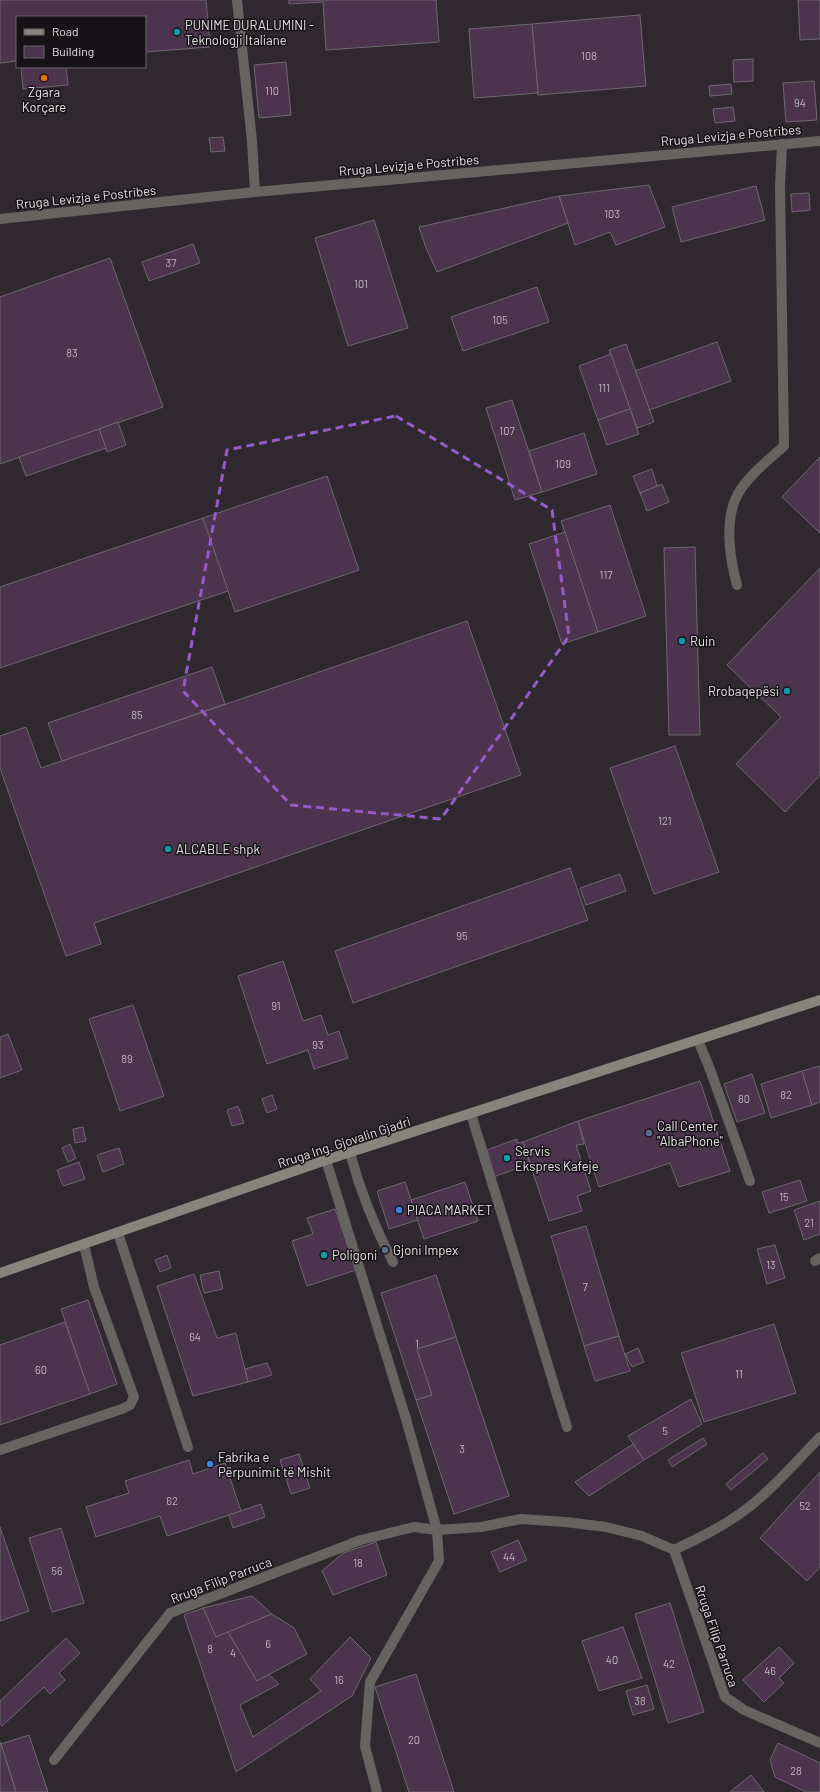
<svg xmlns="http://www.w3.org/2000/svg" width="820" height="1792" font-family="Barlow,sans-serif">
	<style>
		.building { fill: #4c344e; stroke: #6e686f }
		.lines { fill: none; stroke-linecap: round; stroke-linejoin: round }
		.service { stroke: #666461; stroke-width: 10 }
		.tertiary { stroke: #666461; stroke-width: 10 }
		.secondary { stroke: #87847e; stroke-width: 10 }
		.marked { fill: none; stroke: #965ac9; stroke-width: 3; stroke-dasharray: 8 5; stroke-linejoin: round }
		.culture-dot { fill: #0f9aa8; stroke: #151315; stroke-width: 1.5 }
		.food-dot { fill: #e8710a; stroke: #151315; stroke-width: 1.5 }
		.service-dot { fill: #5c6f8a; stroke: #151315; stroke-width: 1.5 }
		.shop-dot { fill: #3f7fe0; stroke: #151315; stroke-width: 1.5 }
		.labels { text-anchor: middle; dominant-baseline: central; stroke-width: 3; stroke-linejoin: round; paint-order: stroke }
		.number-label { font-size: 11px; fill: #c0b6c0 }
		.poi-label { font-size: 13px; fill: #e6e2e6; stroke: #151315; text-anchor: start }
		.street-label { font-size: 13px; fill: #e6e2e6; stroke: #151315 }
	</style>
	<rect width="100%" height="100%" fill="#2f292f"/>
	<g class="building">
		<polygon points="0,0 206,0 210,47 145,52 145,17 17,17 17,61 0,63"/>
		<polygon points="289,0 436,0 439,42 326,50 323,2 289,4"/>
		<polygon points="798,0 820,0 820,39 800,40"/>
		<polygon points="640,15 646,86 538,95 532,24"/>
		<polygon points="532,24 538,93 474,98 469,29"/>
		<polygon points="753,59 753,81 734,82 733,60"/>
		<polygon points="286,62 291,115 259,118 254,65"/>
		<polygon points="21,67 66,67 68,85 23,89"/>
		<polygon points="814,81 817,120 786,122 783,83"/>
		<polygon points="731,84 732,94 710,96 709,86"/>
		<polygon points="733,107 735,121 715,123 713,109"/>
		<polygon points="223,137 225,151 211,152 209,138"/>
		<polygon points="649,185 665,227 616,245 610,232 575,245 559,196"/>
		<polygon points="756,186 765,220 681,242 672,207"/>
		<polygon points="809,193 810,210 792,212 791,194"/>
		<polygon points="559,196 568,223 437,272 426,248 419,227"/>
		<polygon points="374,220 408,328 348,346 315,238"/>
		<polygon points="193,244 200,263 149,281 142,262"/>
		<polygon points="110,258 163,407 0,464 0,297"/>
		<polygon points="537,287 549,322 463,351 451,317"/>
		<polygon points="717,342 731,381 649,410 635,371"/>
		<polygon points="626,344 654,422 637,428 609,350"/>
		<polygon points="611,354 630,409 598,420 579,366"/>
		<polygon points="512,400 542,492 515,500 486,408"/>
		<polygon points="630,409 639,434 607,445 598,420"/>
		<polygon points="118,422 126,445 107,452 99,429"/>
		<polygon points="99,429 106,448 26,476 19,457"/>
		<polygon points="584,433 597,474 542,492 529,451"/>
		<polygon points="820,457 820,533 782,497"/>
		<polygon points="652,469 657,486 640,493 633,476"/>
		<polygon points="327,476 359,570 235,612 203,518"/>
		<polygon points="662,484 669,502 647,511 640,493"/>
		<polygon points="610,505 646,616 598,632 561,521"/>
		<polygon points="203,518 228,591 0,668 0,587"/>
		<polygon points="565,532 598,632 562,644 529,544"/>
		<polygon points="695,547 700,735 669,735 664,548"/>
		<polygon points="820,568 820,775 785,812 736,764 781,717 727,665"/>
		<polygon points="467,621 521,775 94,923 101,944 66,956 0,768 0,736 26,727 41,768"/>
		<polygon points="212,667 225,704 62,761 48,723"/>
		<polygon points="675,746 719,872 654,894 610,768"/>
		<polygon points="570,868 588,920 353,1003 335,951"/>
		<polygon points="620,874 626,891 586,905 580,888"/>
		<polygon points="283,961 303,1021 321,1015 328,1035 339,1031 348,1058 314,1069 308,1050 267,1064 238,976"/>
		<polygon points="133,1005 164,1096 120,1111 89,1019"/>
		<polygon points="8,1034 22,1070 0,1078 0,1037"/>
		<polygon points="820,1066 820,1102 812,1105 802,1071"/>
		<polygon points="802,1071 812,1105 771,1118 761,1084"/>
		<polygon points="752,1074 765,1113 737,1122 724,1084"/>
		<polygon points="700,1081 730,1171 679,1187 670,1163 599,1187 578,1121"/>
		<polygon points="272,1095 277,1109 267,1113 262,1099"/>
		<polygon points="238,1106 244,1123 232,1126 227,1110"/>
		<polygon points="578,1121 584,1144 576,1145 591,1191 577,1196 582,1211 549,1221 523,1142"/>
		<polygon points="83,1127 86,1141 75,1143 73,1129"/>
		<polygon points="517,1139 517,1143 523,1142 530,1164 493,1177 484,1151"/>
		<polygon points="70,1144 76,1158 68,1162 62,1148"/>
		<polygon points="119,1148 124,1164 103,1172 97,1155"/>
		<polygon points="79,1162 85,1179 63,1186 57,1170"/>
		<polygon points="800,1180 807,1201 769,1213 762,1192"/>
		<polygon points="405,1182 418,1220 389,1229 377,1191"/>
		<polygon points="465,1182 478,1221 424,1239 411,1200"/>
		<polygon points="820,1201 820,1234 804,1240 794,1210"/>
		<polygon points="335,1209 356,1270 307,1286 292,1241 313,1234 307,1218"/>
		<polygon points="586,1226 619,1336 584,1346 551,1236"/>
		<polygon points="775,1245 785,1278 767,1284 757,1249"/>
		<polygon points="167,1255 171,1268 160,1272 155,1260"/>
		<polygon points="219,1271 223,1289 204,1293 200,1275"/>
		<polygon points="194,1274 217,1338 236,1333 248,1382 193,1396 157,1286"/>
		<polygon points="436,1275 456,1337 417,1349 432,1395 416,1400 381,1293"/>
		<polygon points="88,1300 117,1384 90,1394 61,1309"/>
		<polygon points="65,1322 90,1394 0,1425 0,1345"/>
		<polygon points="774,1324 796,1393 704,1422 681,1353"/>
		<polygon points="619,1336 630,1371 595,1381 584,1346"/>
		<polygon points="456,1337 509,1496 454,1514 416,1400 432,1395 417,1349"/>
		<polygon points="638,1348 644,1362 632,1367 625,1354"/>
		<polygon points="267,1363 272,1375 248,1382 245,1369"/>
		<polygon points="691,1399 702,1424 644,1460 628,1436"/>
		<polygon points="703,1438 707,1444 672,1467 668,1460"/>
		<polygon points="633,1444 644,1460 589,1496 575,1482"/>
		<polygon points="763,1453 768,1459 731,1490 726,1484"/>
		<polygon points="299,1454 310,1488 291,1494 280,1460"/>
		<polygon points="189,1460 193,1474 225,1463 241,1511 167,1536 160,1516 96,1537 86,1507 129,1493 125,1481"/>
		<polygon points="820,1472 820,1567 807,1581 760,1538"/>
		<polygon points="261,1504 265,1517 233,1528 229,1515"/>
		<polygon points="0,1527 29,1611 0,1621"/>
		<polygon points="61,1528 84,1603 52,1612 29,1538"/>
		<polygon points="518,1540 527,1560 500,1572 491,1552"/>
		<polygon points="376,1542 387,1575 333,1595 322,1571 343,1553"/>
		<polygon points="252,1596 272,1614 216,1637 203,1608"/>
		<polygon points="670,1603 704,1712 668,1723 635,1614"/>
		<polygon points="203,1608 216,1637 228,1632 257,1681 268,1674 279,1684 240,1705 253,1737 321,1691 310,1679 350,1637 371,1658 352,1696 236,1772 184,1615"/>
		<polygon points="272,1614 294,1628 307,1654 257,1681 228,1632"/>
		<polygon points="623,1627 642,1678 599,1691 582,1641"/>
		<polygon points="66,1638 80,1653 59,1673 65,1680 50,1694 44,1687 2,1726 0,1723 0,1701"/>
		<polygon points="779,1647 794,1663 779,1678 784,1683 764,1702 743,1680"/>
		<polygon points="416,1674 454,1792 409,1792 375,1687"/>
		<polygon points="647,1685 654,1709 633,1715 626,1691"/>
		<polygon points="29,1735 48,1792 16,1792 1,1744"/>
		<polygon points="0,1742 1,1744 16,1792 0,1792"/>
		<polygon points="778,1743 820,1763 820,1792 806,1792 775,1777 770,1760"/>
		<polygon points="751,1775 764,1792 730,1792"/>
	</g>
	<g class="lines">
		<g class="service">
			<polyline points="237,0 252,141 255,192"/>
			<path d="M737,585C730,560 725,525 735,500C743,480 768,460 784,446L780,187L782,144"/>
			<polyline points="698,1040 711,1072 750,1181"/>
			<polyline points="471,1114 567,1427"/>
			<path d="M350,1153C360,1190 375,1228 393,1262"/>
			<polyline points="326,1160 406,1419 437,1530 439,1561 370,1682 365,1746 377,1792"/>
			<polyline points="118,1233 188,1447"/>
			<polyline points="815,1261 820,1258"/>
			<polyline points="0,1450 122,1409 130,1405 134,1397 94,1287 84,1245"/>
			<path d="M674,1550C697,1539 720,1528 741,1513C769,1493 796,1462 820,1437"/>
			<polyline points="54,1760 170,1613 361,1540 414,1527 437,1530 481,1527 521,1519 565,1522 606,1527 642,1536 674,1550 725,1697 744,1710 820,1743"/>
		</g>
		<polyline class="tertiary" points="0,219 255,192 820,141"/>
		<polyline class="secondary" points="0,1273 326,1160 820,1000"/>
	</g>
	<path class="marked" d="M396,416L552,510L569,636L441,819L291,805L183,691L227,450Z"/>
	<g class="culture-dot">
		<circle cx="177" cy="32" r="4"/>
		<circle cx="682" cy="641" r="4"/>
		<circle cx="787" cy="691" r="4"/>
		<circle cx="168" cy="849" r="4"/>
		<circle cx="507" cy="1158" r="4"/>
		<circle cx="324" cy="1255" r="4"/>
	</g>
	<circle class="food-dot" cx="44" cy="78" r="4"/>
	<g class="service-dot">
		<circle cx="649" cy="1133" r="4"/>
		<circle cx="385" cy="1250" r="4"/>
	</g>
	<g class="shop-dot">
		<circle cx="399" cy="1210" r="4"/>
		<circle cx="210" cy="1464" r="4"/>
	</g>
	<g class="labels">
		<g class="number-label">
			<text x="589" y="55">108</text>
			<text x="272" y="90">110</text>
			<text x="800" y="102">94</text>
			<text x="612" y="213">103</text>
			<text x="171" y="262">37</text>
			<text x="361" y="283">101</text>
			<text x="500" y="319">105</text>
			<text x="72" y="352">83</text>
			<text x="604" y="387">111</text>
			<text x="507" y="430">107</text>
			<text x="563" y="463">109</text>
			<text x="606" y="574">117</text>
			<text x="137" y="714">85</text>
			<text x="665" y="820">121</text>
			<text x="462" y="935">95</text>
			<text x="276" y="1005">91</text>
			<text x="318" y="1044">93</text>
			<text x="127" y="1058">89</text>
			<text x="786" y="1094">82</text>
			<text x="744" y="1098">80</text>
			<text x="784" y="1196">15</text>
			<text x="809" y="1222">21</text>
			<text x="771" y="1264">13</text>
			<text x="585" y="1286">7</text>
			<text x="195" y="1336">64</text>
			<text x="417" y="1343">1</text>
			<text x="41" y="1369">60</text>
			<text x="739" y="1373">11</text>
			<text x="665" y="1430">5</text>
			<text x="462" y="1448">3</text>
			<text x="172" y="1500">62</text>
			<text x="805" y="1505">52</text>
			<text x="509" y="1556">44</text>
			<text x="358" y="1562">18</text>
			<text x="57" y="1570">56</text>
			<text x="268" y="1643">6</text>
			<text x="210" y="1648">8</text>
			<text x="233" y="1652">4</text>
			<text x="612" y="1659">40</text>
			<text x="669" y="1663">42</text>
			<text x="770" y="1670">46</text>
			<text x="339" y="1679">16</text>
			<text x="640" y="1700">38</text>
			<text x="414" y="1739">20</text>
			<text x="796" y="1770">28</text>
		</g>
		<g class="poi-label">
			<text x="185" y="25">PUNIME DURALUMINI -<tspan x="185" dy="15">Teknologji Italiane</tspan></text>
			<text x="44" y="92" text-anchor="middle">Zgara<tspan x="44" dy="15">Korçare</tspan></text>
			<text x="690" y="641">Ruin</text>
			<text x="779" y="691" text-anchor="end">Rrobaqepësi</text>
			<text x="176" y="849">ALCABLE shpk</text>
			<text x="657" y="1126">Call Center<tspan x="657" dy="15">"AlbaPhone"</tspan></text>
			<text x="515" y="1151">Servis<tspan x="515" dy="15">Ekspres Kafeje</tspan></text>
			<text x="407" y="1210">PIACA MARKET</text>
			<text x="393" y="1250">Gjoni Impex</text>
			<text x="332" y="1255">Poligoni</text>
			<text x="218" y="1457">Fabrika e<tspan x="218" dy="15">Përpunimit të Mishit</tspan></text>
		</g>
		<g class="street-label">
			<text transform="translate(731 135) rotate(-5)">Rruga Levizja e Postribes</text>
			<text transform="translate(409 165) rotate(-5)">Rruga Levizja e Postribes</text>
			<text transform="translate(86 197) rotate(-6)">Rruga Levizja e Postribes</text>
			<text transform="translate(344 1142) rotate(-18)">Rruga Ing. Gjovalin Gjadri</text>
			<text transform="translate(221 1580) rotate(-21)">Rruga Filip Parruca</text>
			<text transform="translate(717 1636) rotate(71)">Rruga Filip Parruca</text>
		</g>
	</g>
	<rect x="16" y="16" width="130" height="52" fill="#151315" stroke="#696669"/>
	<rect x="24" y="29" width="20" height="6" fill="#87847e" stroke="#696669"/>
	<text x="52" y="36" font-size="12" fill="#e6e2e6">Road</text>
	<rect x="24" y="46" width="20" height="12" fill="#4c344e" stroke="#696669"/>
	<text x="52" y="56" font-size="12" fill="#e6e2e6">Building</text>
</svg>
